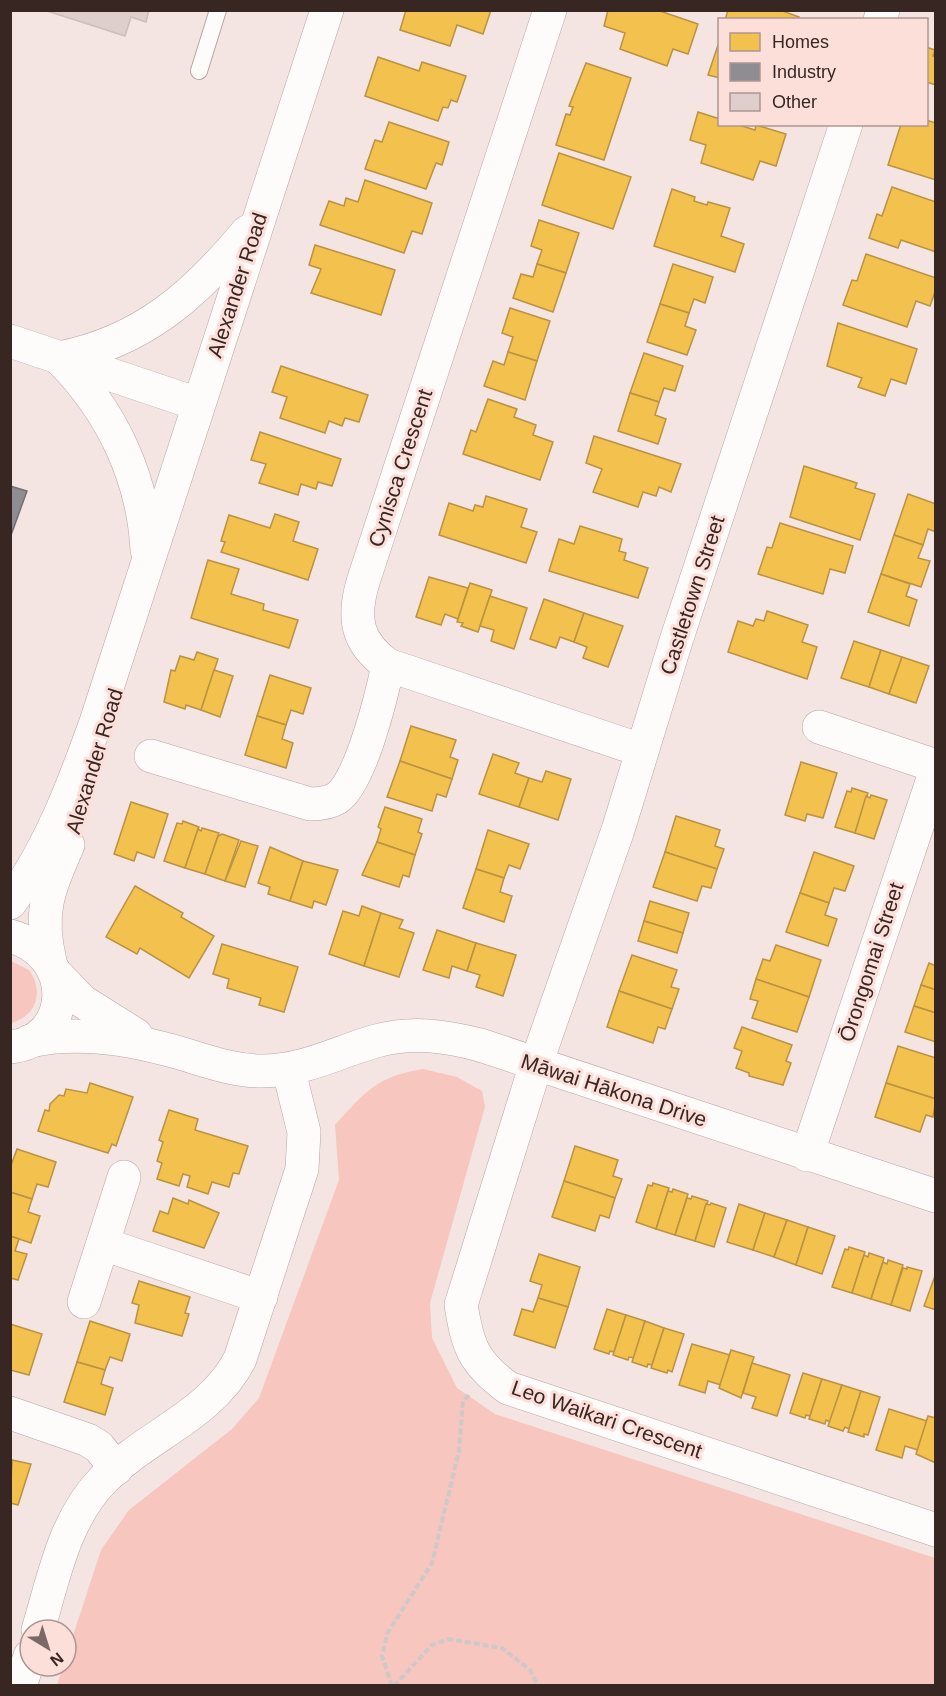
<svg xmlns="http://www.w3.org/2000/svg" width="946" height="1696" font-family="Helvetica,sans-serif">
	<style>
		.green { fill: #f6c6bf }
		.homes { fill: #f2c14e; stroke: #ba9241; stroke-width: 1.5 }
		.industry { fill: #8d8d92; stroke: #746e71; stroke-width: 1.5 }
		.building { fill: #dececc; stroke: #cdbdbb; stroke-width: 1.5 }
		.lines { fill: none; stroke-linecap: round; stroke-linejoin: round }
		.service-casing { stroke: #b6a6a4; stroke-width: 18 }
		.minor-casing { stroke: #b6a6a4; stroke-width: 34 }
		.tertiary-casing { stroke: #b6a6a4; stroke-width: 34 }
		.path { stroke: #cfc8c8; stroke-width: 4; stroke-dasharray: 6 3; stroke-linecap: butt }
		.service { stroke: #fefbfb; stroke-width: 16 }
		.minor { stroke: #fefbfb; stroke-width: 33 }
		.tertiary { stroke: #fefbfb; stroke-width: 33 }
		.labels { text-anchor: middle; dominant-baseline: central; stroke-width: 6; stroke-linejoin: round; paint-order: stroke }
		.street-label { font-size: 21px; fill: #382623; stroke: #fddfda }
	</style>
	<rect width="100%" height="100%" fill="#f5e5e2"/>
	<g class="green">
		<path d="M11,961L29,970C44,991 37,1016 11,1023Z"/>
		<path d="M423,1069L457,1077L482,1091L485,1107L430,1303L432,1338L457,1388L495,1414L935,1558V1685H57L63,1666H66V1657L101,1550L129,1510L232,1429L259,1398L339,1180L335,1125C366,1091 376,1077 423,1069Z"/>
	</g>
	<g class="homes">
		<polygon points="406,10 491,10 483,34 457,25 450,46 400,30"/>
		<polygon points="608,10 657,10 698,24 688,54 673,49 667,66 620,49 625,33 604,26"/>
		<polygon points="728,10 780,10 799,17 798,20 725,20"/>
		<polygon points="718,45 720,46 720,78 708,75"/>
		<polygon points="926,47 935,50 933,56 936,57 936,85 926,82"/>
		<polygon points="378,57 419,71 422,62 466,76 457,102 451,100 448,108 443,107 438,121 365,96"/>
		<polygon points="586,63 631,78 604,160 556,145 566,114 570,115 573,107 569,106"/>
		<polygon points="698,112 720,119 720,124 736,124 755,130 756,125 786,134 776,166 760,161 753,180 701,163 706,145 690,140"/>
		<polygon points="926,120 936,123 936,180 888,165 901,124 926,124"/>
		<polygon points="389,122 449,142 442,165 436,163 426,189 365,169 375,140 382,142"/>
		<polygon points="559,153 631,177 613,229 542,205"/>
		<polygon points="365,180 432,203 422,234 412,231 404,253 320,225 329,201 344,206 346,198 358,202"/>
		<polygon points="892,187 936,202 936,252 901,240 898,248 869,238 877,214 882,216"/>
		<polygon points="672,189 695,197 694,201 707,205 708,202 730,208 721,236 744,244 735,272 654,246"/>
		<polygon points="539,220 579,233 566,273 537,264 542,250 531,246"/>
		<polygon points="315,245 395,270 381,315 311,293 321,269 309,265"/>
		<polygon points="866,254 936,278 936,289 930,306 916,301 907,327 843,305 852,280 857,281"/>
		<polygon points="537,264 566,273 553,312 513,298 521,274 533,277"/>
		<polygon points="673,264 713,277 705,303 694,299 689,313 660,304"/>
		<polygon points="660,304 689,313 685,326 696,330 687,355 647,342"/>
		<polygon points="510,308 550,321 537,361 508,352 513,337 502,333"/>
		<polygon points="838,323 917,349 906,384 891,379 885,396 858,387 862,378 827,366"/>
		<polygon points="508,352 537,361 525,400 484,386 493,361 504,365"/>
		<polygon points="644,353 683,366 675,391 664,388 659,402 630,393"/>
		<polygon points="281,366 368,395 359,422 345,418 342,426 329,421 325,433 280,418 287,397 272,392"/>
		<polygon points="630,393 659,402 655,415 666,419 658,444 618,431"/>
		<polygon points="488,399 517,409 514,417 536,425 533,435 553,442 540,480 463,454 471,430 476,432"/>
		<polygon points="260,432 341,459 332,486 318,482 316,489 301,484 298,495 259,483 266,464 251,460"/>
		<polygon points="594,436 681,464 671,492 659,487 656,496 643,492 638,507 593,492 602,469 586,463"/>
		<polygon points="804,466 857,483 855,488 875,494 860,540 790,517"/>
		<polygon points="908,494 936,504 936,532 928,529 923,545 894,535"/>
		<polygon points="486,496 527,509 521,527 537,532 526,563 439,535 449,503 473,511 475,505 483,507"/>
		<polygon points="275,514 299,522 293,541 318,549 308,580 221,552 225,542 221,541 229,515 270,528"/>
		<polygon points="780,523 853,546 845,573 830,569 823,594 758,574 767,547 772,548"/>
		<polygon points="580,526 622,539 619,551 626,553 624,560 648,568 638,598 549,571 559,539 574,544"/>
		<polygon points="894,535 923,545 918,558 930,561 921,587 881,574"/>
		<polygon points="208,560 239,569 231,594 264,604 263,610 298,620 289,648 191,618"/>
		<polygon points="881,574 910,584 906,596 917,600 909,626 868,612"/>
		<polygon points="429,577 468,588 458,619 445,614 441,625 416,617"/>
		<polygon points="470,583 492,590 478,632 461,626 463,623 457,622"/>
		<polygon points="490,596 527,608 514,649 491,641 494,630 480,626"/>
		<polygon points="544,599 584,613 574,642 560,637 556,648 530,639"/>
		<polygon points="767,611 808,625 802,642 817,647 807,679 728,652 738,621 753,626 756,619 764,621"/>
		<polygon points="584,613 623,626 608,667 583,658 587,647 574,642"/>
		<polygon points="854,641 881,650 869,687 841,678"/>
		<polygon points="881,650 902,657 889,694 869,687"/>
		<polygon points="197,652 218,659 201,710 186,705 185,709 164,702 171,670 175,671 180,656 194,660"/>
		<polygon points="902,657 929,666 916,703 889,694"/>
		<polygon points="214,670 233,676 220,717 201,710"/>
		<polygon points="270,675 311,688 303,714 291,710 286,725 257,716"/>
		<polygon points="257,716 286,725 282,739 293,743 286,768 245,755"/>
		<polygon points="411,726 456,740 450,757 458,760 452,779 400,761"/>
		<polygon points="493,754 519,763 515,773 529,778 519,807 479,794"/>
		<polygon points="400,761 452,779 446,797 437,794 432,811 387,797"/>
		<polygon points="801,762 837,773 823,818 807,814 805,821 785,815"/>
		<polygon points="546,771 571,779 558,820 519,807 529,778 542,782"/>
		<polygon points="852,788 868,793 855,833 835,827 847,791 851,792"/>
		<polygon points="871,795 887,800 874,839 855,833 866,796 870,798"/>
		<polygon points="131,802 168,814 154,858 137,852 134,861 114,854"/>
		<polygon points="385,807 422,819 418,832 422,834 415,855 377,842 381,829 378,827"/>
		<polygon points="676,816 720,830 715,846 724,849 717,869 665,852"/>
		<polygon points="183,821 199,827 185,868 164,861 177,823 182,824"/>
		<polygon points="202,828 219,833 205,874 185,868 198,829 201,831"/>
		<polygon points="488,830 529,844 520,869 509,865 504,878 476,869"/>
		<polygon points="222,834 239,840 225,881 205,874 218,836"/>
		<polygon points="241,841 258,846 245,887 225,881"/>
		<polygon points="377,842 415,855 409,877 403,875 399,887 362,875"/>
		<polygon points="270,847 303,861 290,901 268,894 270,887 258,883"/>
		<polygon points="665,852 717,869 711,888 702,886 697,901 653,887"/>
		<polygon points="814,852 854,866 845,891 834,888 829,903 800,893"/>
		<polygon points="303,861 338,870 326,905 314,901 312,908 290,901"/>
		<polygon points="476,869 504,878 500,892 512,896 504,922 463,908"/>
		<polygon points="135,886 183,913 181,917 214,936 189,978 140,948 137,954 106,937"/>
		<polygon points="800,893 829,903 825,915 837,919 828,946 786,932"/>
		<polygon points="650,901 689,913 683,933 644,921"/>
		<polygon points="362,906 381,913 364,966 329,954 343,911 359,916"/>
		<polygon points="381,913 403,920 399,928 414,933 399,977 364,966"/>
		<polygon points="644,921 683,933 677,953 638,941"/>
		<polygon points="437,930 476,943 467,971 452,966 449,978 423,970"/>
		<polygon points="476,943 516,955 503,996 476,987 480,975 467,971"/>
		<polygon points="222,944 298,967 284,1012 259,1005 261,998 227,988 229,979 213,974"/>
		<polygon points="776,945 821,960 809,997 756,979 763,959 770,961"/>
		<polygon points="632,955 677,970 671,987 679,989 672,1009 619,991"/>
		<polygon points="929,963 936,966 936,990 921,985"/>
		<polygon points="756,979 809,997 797,1032 752,1018 758,1001 750,999"/>
		<polygon points="921,985 936,990 936,1013 914,1006"/>
		<polygon points="619,991 672,1009 665,1029 658,1027 653,1043 607,1027"/>
		<polygon points="914,1006 936,1013 936,1042 905,1032"/>
		<polygon points="742,1027 792,1045 786,1061 791,1063 783,1085 749,1076 749,1073 736,1068 742,1051 734,1048"/>
		<polygon points="898,1046 936,1058 936,1099 886,1083"/>
		<polygon points="90,1083 133,1097 116,1146 112,1144 108,1153 38,1131 45,1110 49,1111 50,1104 59,1095 64,1096 66,1089 87,1093"/>
		<polygon points="886,1083 936,1099 933,1117 926,1115 920,1132 875,1117"/>
		<polygon points="169,1110 198,1119 195,1130 248,1146 239,1174 233,1173 229,1187 212,1182 208,1194 187,1187 190,1176 183,1174 179,1186 157,1179 162,1163 157,1161 163,1142 159,1140"/>
		<polygon points="575,1146 618,1160 613,1176 622,1179 615,1198 564,1181"/>
		<polygon points="17,1149 56,1162 48,1187 37,1184 32,1199 10,1192 10,1168"/>
		<polygon points="564,1181 615,1198 609,1218 600,1215 595,1231 552,1217"/>
		<polygon points="653,1183 669,1188 656,1229 636,1222 648,1185 652,1186"/>
		<polygon points="673,1189 688,1194 675,1235 656,1229 668,1191 672,1192"/>
		<polygon points="10,1192 32,1199 28,1212 40,1216 31,1243 10,1236"/>
		<polygon points="692,1196 708,1201 695,1241 675,1235 687,1198 691,1199"/>
		<polygon points="173,1198 188,1204 189,1200 219,1213 204,1248 153,1231 160,1211 168,1214"/>
		<polygon points="711,1203 726,1208 714,1247 695,1241 706,1204 710,1205"/>
		<polygon points="739,1204 765,1213 753,1250 727,1242"/>
		<polygon points="765,1213 787,1220 774,1257 753,1250"/>
		<polygon points="787,1220 808,1227 796,1265 774,1257"/>
		<polygon points="808,1227 835,1236 822,1274 796,1265"/>
		<polygon points="10,1236 19,1239 15,1251 27,1254 18,1280 10,1278"/>
		<polygon points="849,1247 865,1252 852,1293 832,1287 845,1249 848,1250"/>
		<polygon points="869,1253 884,1258 871,1299 852,1293 864,1255 868,1257"/>
		<polygon points="539,1254 580,1267 568,1307 538,1298 542,1285 530,1281"/>
		<polygon points="888,1260 903,1265 891,1305 871,1299 883,1262 887,1264"/>
		<polygon points="907,1267 922,1271 910,1311 891,1305 903,1268 907,1269"/>
		<polygon points="936,1273 936,1310 924,1306"/>
		<polygon points="139,1281 190,1297 185,1313 189,1314 182,1336 135,1323 139,1305 132,1303"/>
		<polygon points="538,1298 568,1307 555,1348 514,1335 522,1309 533,1312"/>
		<polygon points="607,1309 626,1315 614,1352 610,1351 609,1354 594,1349"/>
		<polygon points="626,1315 645,1321 634,1358 629,1357 628,1360 613,1355"/>
		<polygon points="90,1321 130,1334 122,1361 110,1357 105,1370 77,1362"/>
		<polygon points="645,1321 664,1328 652,1365 648,1364 647,1367 632,1362"/>
		<polygon points="10,1324 42,1334 29,1375 10,1370"/>
		<polygon points="664,1328 684,1334 672,1372 668,1370 667,1373 651,1368"/>
		<polygon points="692,1344 730,1355 721,1385 708,1381 705,1393 679,1385"/>
		<polygon points="731,1350 754,1357 741,1398 719,1388"/>
		<polygon points="77,1362 105,1370 101,1384 113,1388 105,1415 64,1402"/>
		<polygon points="752,1363 790,1375 777,1416 752,1408 756,1397 743,1393"/>
		<polygon points="803,1373 822,1379 810,1416 806,1415 805,1418 790,1413"/>
		<polygon points="822,1379 842,1385 830,1422 826,1420 825,1424 809,1419"/>
		<polygon points="842,1385 861,1391 849,1429 845,1427 843,1431 828,1426"/>
		<polygon points="861,1391 880,1397 868,1435 864,1434 864,1437 848,1432"/>
		<polygon points="889,1409 927,1421 918,1450 905,1446 902,1458 876,1450"/>
		<polygon points="928,1416 936,1418 936,1463 916,1454"/>
		<polygon points="12,1460 31,1464 18,1505 10,1503"/>
	</g>
	<polygon class="industry" points="10,486 27,491 10,538"/>
	<polygon class="building" points="44,10 149,10 146,22 131,17 125,36"/>
	<g class="lines">
		<g class="service-casing">
			<polyline id="service" points="199,71 218,10"/>
		</g>
		<g class="minor-casing">
			<g id="minor">
				<path d="M550,10L363,582C352,619 357,643 388,665L641,750"/>
				<polyline points="880,20 883,10"/>
				<path d="M846,124L676,641L618,830L536,1064L461,1305C468,1347 473,1362 508,1388L936,1530"/>
				<polyline points="10,341 198,404"/>
				<polyline points="819,727 936,766"/>
				<path d="M151,756L310,804C318,804 329,803 337,798C361,782 382,694 388,665"/>
				<polyline points="57,975 82,1001 136,1035"/>
				<path d="M30,1041C75,1031 120,1037 165,1049C198,1057 228,1071 262,1071C304,1071 337,1052 376,1041C412,1031 445,1036 480,1045L936,1196"/>
				<polyline points="807,1155 936,770"/>
				<polyline points="103,1244 261,1297"/>
				<polyline points="84,1302 124,1177"/>
				<polyline points="10,1413 88,1440 99,1447 116,1469"/>
				<path d="M38,1630C54,1577 64,1520 103,1480C146,1435 211,1416 240,1359L302,1169L304,1132L289,1071"/>
				<polyline points="20,1686 30,1656"/>
			</g>
		</g>
		<g class="tertiary-casing">
			<g id="tertiary">
				<path d="M59,358C111,410 143,476 147,550"/>
				<path d="M59,358C142,342 195,295 247,232"/>
				<path d="M10,903C50,848 73,786 96,722L327,10"/>
				<path d="M10,936C79,955 71,1042 10,1047"/>
				<path d="M50,961C38,912 49,889 68,845"/>
			</g>
		</g>
		<g class="path">
			<polyline points="392,1686 382,1656 387,1634 432,1563 459,1451 463,1401 469,1395"/>
			<polyline points="394,1686 432,1645 449,1639 502,1648 530,1670 538,1686"/>
		</g>
		<use href="#service" class="service"/>
		<use href="#minor" class="minor"/>
		<use href="#tertiary" class="tertiary"/>
	</g>
	<g class="labels">
		<g class="street-label">
			<text transform="translate(237 285) rotate(-72)">Alexander Road</text>
			<text transform="translate(400 468) rotate(-72)">Cynisca Crescent</text>
			<text transform="translate(692 595) rotate(-72)">Castletown Street</text>
			<text transform="translate(94 761) rotate(-73)">Alexander Road</text>
			<text transform="translate(871 962) rotate(-72)">Ōrongomai Street</text>
			<text transform="translate(614 1090) rotate(18)">Māwai Hākona Drive</text>
			<text transform="translate(607 1419) rotate(19)">Leo Waikari Crescent</text>
		</g>
	</g>
	<rect width="946" height="1696" fill="none" stroke="#382623" stroke-width="24"/>
	<rect x="718" y="18" width="210" height="108" fill="#fddfda" stroke="#ae9591" stroke-width="1.5"/>
	<rect x="730" y="33" width="30" height="18" fill="#f2c14e" stroke="#ae9591" stroke-width="1.5"/>
	<text x="772" y="48" font-size="18" fill="#382623">Homes</text>
	<rect x="730" y="63" width="30" height="18" fill="#8d8d92" stroke="#ae9591" stroke-width="1.5"/>
	<text x="772" y="78" font-size="18" fill="#382623">Industry</text>
	<rect x="730" y="93" width="30" height="18" fill="#dececc" stroke="#ae9591" stroke-width="1.5"/>
	<text x="772" y="108" font-size="18" fill="#382623">Other</text>
	<g transform="translate(48 1648) rotate(142)"><circle r="28" fill="#fddfda" stroke="#ae9591" stroke-width="1.5"/>
	<path d="M0-4.5L10 22L0 15L-10 22Z" fill="#7a6966"/>
	<text y="-9" font-size="16" font-weight="bold" text-anchor="middle" fill="#382623">N</text>
	</g>
</svg>
